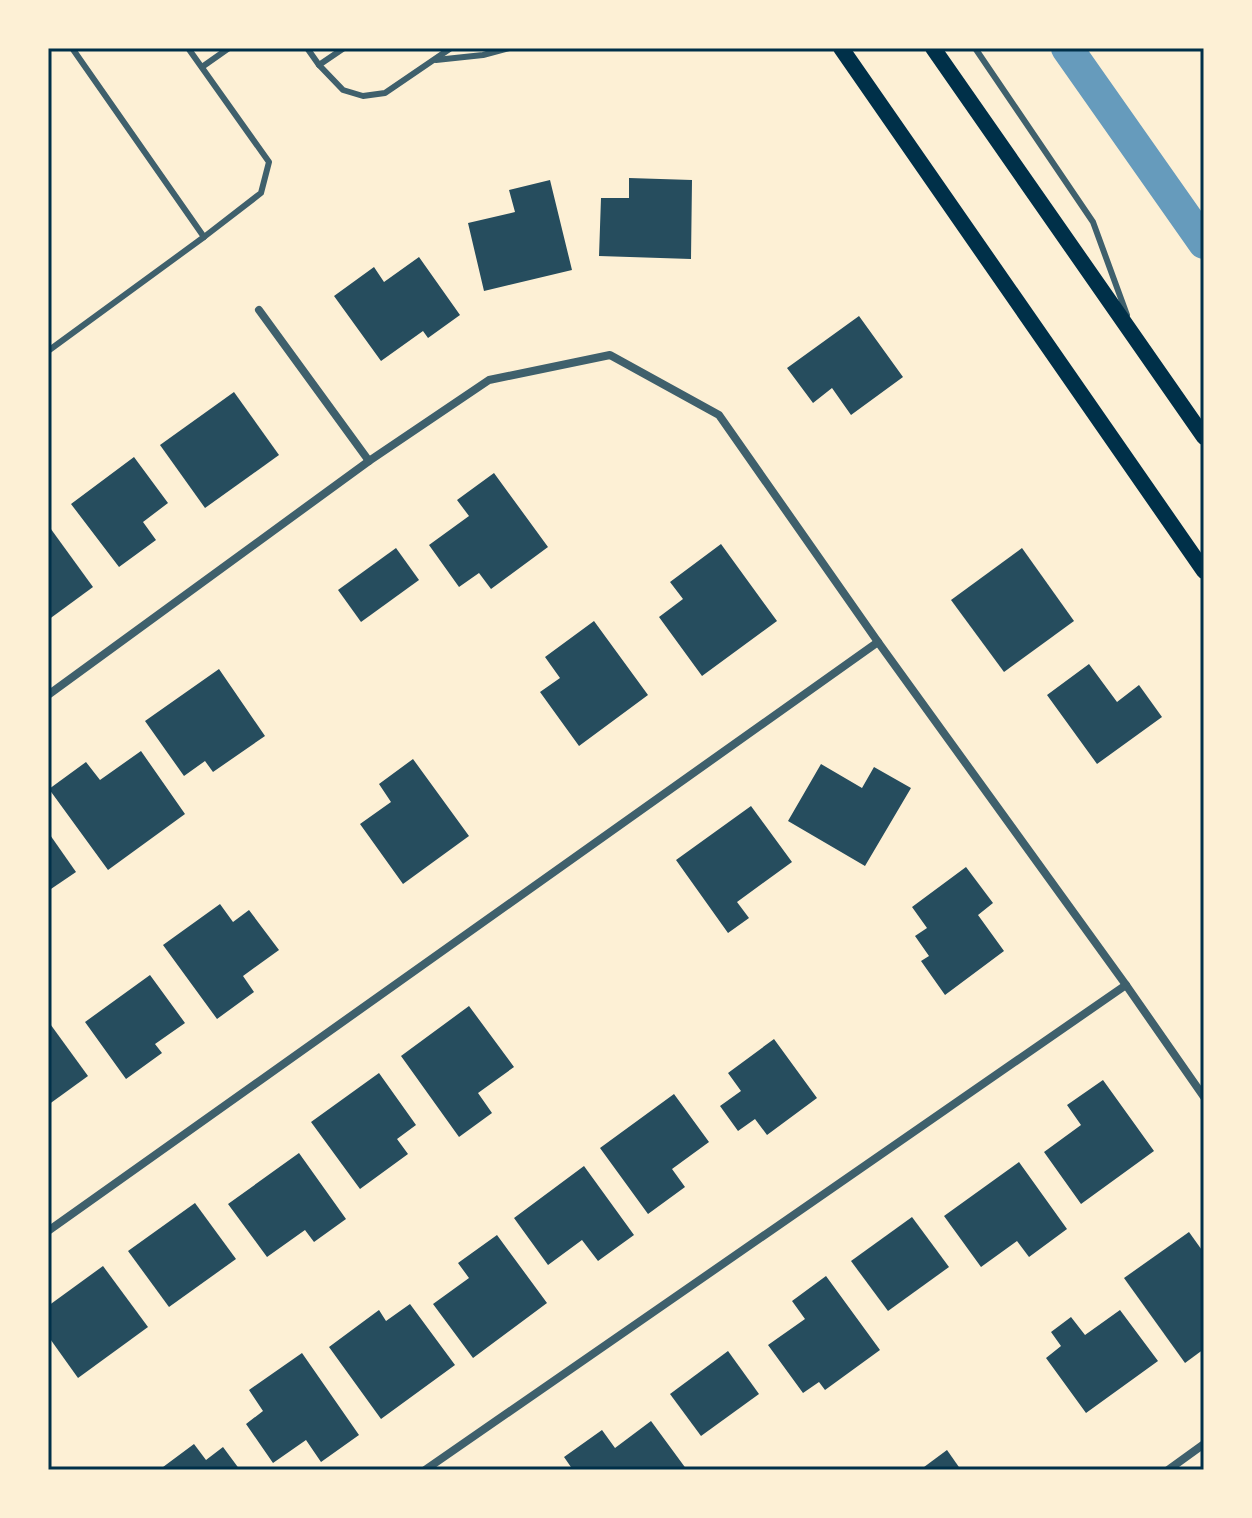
<svg xmlns="http://www.w3.org/2000/svg" width="1252" height="1518" font-family="'Roboto Serif',serif">
	<style>
		.lines { fill: none; stroke-linecap: round; stroke-linejoin: round }
		.canal { stroke: #669bbc; stroke-width: 32 }
		.building { fill: #264d5e }
		.service { stroke: #3f606c; stroke-width: 6 }
		.minor { stroke: #3f606c; stroke-width: 8 }
		.secondary { stroke: #003049; stroke-width: 16 }
		.neatline { fill: none; stroke: #003049; stroke-width: 3 }
	</style>
	<rect width="100%" height="100%" fill="#fdf0d5"/>
	<g class="lines">
		<polyline class="canal" points="1067,48 1204,243"/>
	</g>
	<g class="building">
		<polygon points="629,178 692,180 691,259 599,256 601,198 629,198"/>
		<polygon points="550,180 572,270 484,291 468,223 515,212 509,190"/>
		<polygon points="419,257 460,315 428,338 423,331 381,361 334,296 374,267 384,282"/>
		<polygon points="859,316 903,377 851,415 832,388 813,403 787,368"/>
		<polygon points="234,392 279,455 205,508 160,445"/>
		<polygon points="134,457 168,503 143,522 156,540 119,567 71,504"/>
		<polygon points="494,473 548,547 491,589 479,573 459,587 429,545 469,516 457,500"/>
		<polygon points="48,525 93,587 48,620"/>
		<polygon points="721,544 777,621 702,676 659,617 683,599 670,582"/>
		<polygon points="396,548 419,580 361,622 338,590"/>
		<polygon points="1022,548 1074,621 1004,672 951,600"/>
		<polygon points="594,621 648,695 579,746 540,692 560,678 545,657"/>
		<polygon points="1089,664 1117,702 1139,685 1162,717 1097,764 1047,695"/>
		<polygon points="219,669 265,736 213,772 205,761 184,776 145,721"/>
		<polygon points="141,751 185,814 108,870 49,789 86,762 100,780"/>
		<polygon points="413,759 469,836 403,884 360,824 391,802 379,784"/>
		<polygon points="821,764 862,788 874,767 911,788 865,866 788,821"/>
		<polygon points="751,806 792,862 737,902 749,918 728,933 676,860"/>
		<polygon points="48,832 76,872 48,891"/>
		<polygon points="966,867 993,903 978,915 1004,951 945,995 921,961 929,956 915,936 927,928 912,907"/>
		<polygon points="220,904 233,922 249,910 279,950 243,976 254,992 217,1019 163,945"/>
		<polygon points="150,975 185,1023 155,1044 162,1053 126,1079 85,1022"/>
		<polygon points="469,1006 514,1067 478,1093 492,1113 459,1137 401,1056"/>
		<polygon points="48,1021 88,1076 48,1105"/>
		<polygon points="774,1039 817,1098 767,1135 755,1119 738,1131 720,1106 741,1091 728,1073"/>
		<polygon points="379,1073 416,1125 397,1139 408,1154 360,1189 311,1122"/>
		<polygon points="1103,1080 1154,1151 1081,1204 1044,1152 1081,1125 1067,1105"/>
		<polygon points="674,1094 709,1142 672,1169 685,1187 648,1214 600,1148"/>
		<polygon points="299,1153 346,1219 314,1242 305,1230 267,1257 228,1204"/>
		<polygon points="1019,1162 1067,1229 1029,1257 1017,1241 981,1267 944,1216"/>
		<polygon points="584,1166 634,1235 598,1261 582,1240 548,1265 514,1218"/>
		<polygon points="195,1203 236,1259 169,1307 128,1251"/>
		<polygon points="912,1217 949,1267 888,1311 851,1261"/>
		<polygon points="1189,1232 1204,1253 1204,1349 1185,1363 1124,1278"/>
		<polygon points="497,1235 547,1303 473,1358 433,1304 469,1278 458,1263"/>
		<polygon points="103,1266 148,1327 78,1378 48,1336 48,1306"/>
		<polygon points="826,1276 880,1350 825,1390 819,1382 803,1393 768,1345 805,1319 792,1301"/>
		<polygon points="410,1304 455,1365 381,1419 329,1347 379,1310 386,1321"/>
		<polygon points="1120,1310 1158,1361 1086,1413 1046,1358 1061,1346 1051,1332 1071,1317 1085,1335"/>
		<polygon points="728,1351 759,1394 701,1436 670,1394"/>
		<polygon points="302,1353 359,1435 321,1462 306,1440 273,1463 246,1424 263,1411 249,1390"/>
		<polygon points="651,1421 687,1470 573,1470 564,1457 602,1430 615,1448"/>
		<polygon points="194,1444 206,1460 223,1447 240,1470 159,1470"/>
		<polygon points="947,1450 961,1470 920,1470"/>
	</g>
	<g class="lines">
		<g class="service">
			<polyline points="72,48 204,237"/>
			<polyline points="307,48 319,65 343,90 363,96 385,93 451,48"/>
			<polyline points="975,48 1093,222 1127,315"/>
			<polyline points="436,60 483,55 509,48"/>
			<polyline points="319,65 344,48"/>
			<polyline points="202,67 229,48"/>
			<polyline points="48,351 204,237 261,193 269,162 188,48"/>
		</g>
		<g class="minor">
			<polyline points="259,310 369,461"/>
			<polyline points="48,695 369,461 489,380 610,355 719,415 878,642 1126,985 1204,1097"/>
			<polyline points="48,1231 878,642"/>
			<polyline points="425,1470 1126,985"/>
			<polyline points="1168,1470 1204,1444"/>
		</g>
		<g class="secondary">
			<polyline points="841,48 1204,571"/>
			<polyline points="933,48 1204,437"/>
		</g>
	</g>
	<rect width="1252" height="1518" fill="none" stroke="#fdf0d5" stroke-width="100"/>
	<rect x="50" y="50" width="1152" height="1418" class="neatline"/>
</svg>
